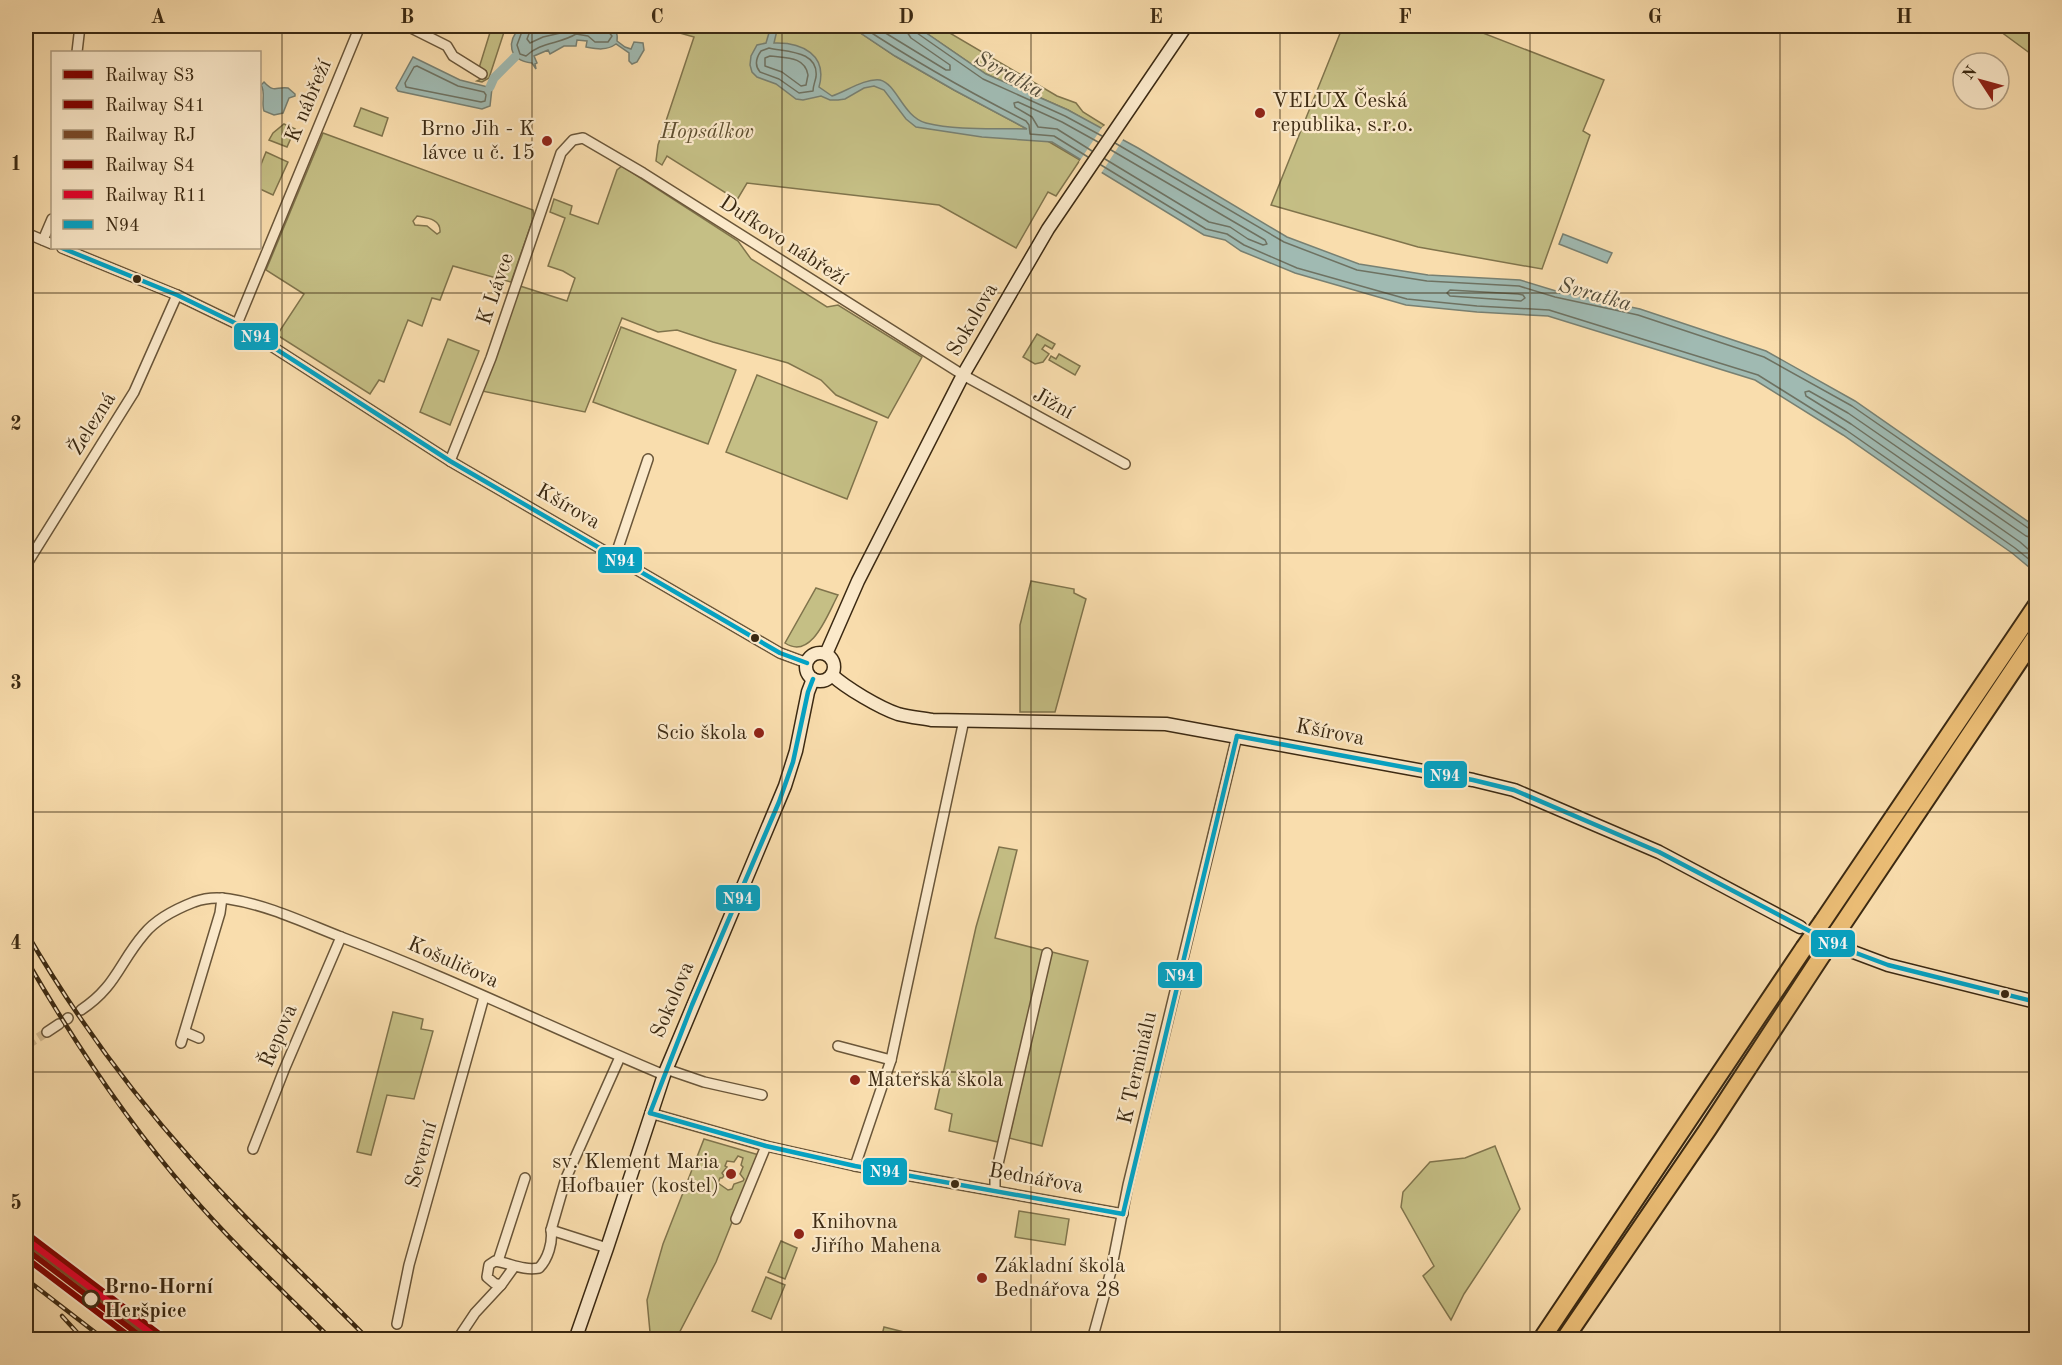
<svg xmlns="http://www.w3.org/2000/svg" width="2062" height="1365" font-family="'Old Standard TT',serif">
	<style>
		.green { fill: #c5bf85; stroke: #80744c; stroke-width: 1.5; fill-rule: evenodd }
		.water { fill: #a0bab2; stroke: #788072; stroke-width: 1.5 }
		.pier { fill: #f9ddad }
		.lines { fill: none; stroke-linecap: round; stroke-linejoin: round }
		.shore { stroke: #6e7262; stroke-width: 1.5 }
		.canal { stroke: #a0bab2; stroke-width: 9 }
		.street-tunnel { stroke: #d3b98e; stroke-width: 9; stroke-dasharray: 9 4.5; stroke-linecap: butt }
		.street-casing { stroke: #6a5639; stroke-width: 12 }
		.secondary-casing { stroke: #3b2912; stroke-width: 15 }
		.highway-casing { stroke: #3b2912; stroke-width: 20 }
		.street { stroke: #fbe9ca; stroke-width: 9 }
		.secondary { stroke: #fbe9ca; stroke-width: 12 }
		.highway { stroke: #ecbe76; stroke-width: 16 }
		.rail-casing { stroke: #3b2912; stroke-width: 4.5 }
		.rail { stroke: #fbe9ca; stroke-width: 2; stroke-dasharray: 7; stroke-linecap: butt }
		.highway-bridge-casing { stroke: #3b2912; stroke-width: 20; stroke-linecap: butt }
		.highway-bridge { stroke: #ecbe76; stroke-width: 16 }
		.bus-1-casing { stroke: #fbe9ca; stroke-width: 9 }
		.bus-1 { stroke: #03a3c5; stroke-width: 4.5 }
		.rail-1-casing { stroke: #fbe9ca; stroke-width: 10 }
		.rail-2-casing { stroke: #fbe9ca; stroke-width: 10 }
		.rail-3-casing { stroke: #fbe9ca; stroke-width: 10 }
		.rail-4-casing { stroke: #fbe9ca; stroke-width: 10 }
		.rail-5-casing { stroke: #fbe9ca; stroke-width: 10 }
		.rail-1 { stroke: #800000; stroke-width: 6 }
		.rail-2 { stroke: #800000; stroke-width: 6 }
		.rail-3 { stroke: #7a4b2a; stroke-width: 6 }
		.rail-4 { stroke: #800000; stroke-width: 6 }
		.rail-5 { stroke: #e4002b; stroke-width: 6 }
		.grid { fill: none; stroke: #3b2912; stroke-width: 1.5; stroke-opacity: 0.55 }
		.poi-dot { fill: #8f2418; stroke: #fbe9ca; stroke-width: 2 }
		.bus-dot { fill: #3b2912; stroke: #fbe9ca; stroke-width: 2 }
		.stop-dot { fill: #fbe9ca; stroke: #3b2912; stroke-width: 3 }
		.labels { text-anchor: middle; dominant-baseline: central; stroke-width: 4.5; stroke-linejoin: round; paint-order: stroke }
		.street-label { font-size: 21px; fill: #3b2912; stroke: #fbe9ca }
		.poi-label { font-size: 21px; fill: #3b2912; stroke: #fbe9ca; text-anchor: start }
		.park-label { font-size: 21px; font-style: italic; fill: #5e4e2f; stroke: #fbe9ca }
		.stop-label { font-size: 21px; font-weight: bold; fill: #3b2912; stroke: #fbe9ca; text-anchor: start }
		.water-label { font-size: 22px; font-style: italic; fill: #544d3a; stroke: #fbe9ca }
		.line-badge { stroke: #fbe9ca; stroke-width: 2 }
		.badge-label { font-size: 16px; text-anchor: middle; font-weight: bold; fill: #fff }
		.neatline { fill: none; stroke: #3b2912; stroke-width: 2 }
		.grid-label { font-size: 20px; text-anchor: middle; font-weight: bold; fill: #3b2912 }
	</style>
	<rect width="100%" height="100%" fill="#f9ddad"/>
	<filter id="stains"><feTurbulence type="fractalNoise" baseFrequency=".00333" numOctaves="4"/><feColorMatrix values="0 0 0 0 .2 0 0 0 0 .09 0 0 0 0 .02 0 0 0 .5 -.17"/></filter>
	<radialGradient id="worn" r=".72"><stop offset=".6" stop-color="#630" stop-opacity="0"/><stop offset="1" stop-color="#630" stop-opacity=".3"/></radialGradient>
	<g class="green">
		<polygon points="492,26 506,26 489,78 482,82 477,81 481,79 486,71 479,68"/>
		<polygon points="655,26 850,26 895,56 954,90 1029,130 1080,160 1056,196 1048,192 1016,248 939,205 747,183 737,200 667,156 662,165 656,161 658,145 694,37"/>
		<polygon points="916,26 938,26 1057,96 1076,103 1083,112 1104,125 1101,129 1068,110 986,74"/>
		<polygon points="1343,26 1465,26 1604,80 1583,131 1590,135 1542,269 1418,247 1271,205"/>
		<polygon points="1993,26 2029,26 2031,54"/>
		<polygon points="361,108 388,118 382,136 354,126"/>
		<polygon points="284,124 295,129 287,147 269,140 273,133"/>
		<path d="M323,133L533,210L534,216L511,282L453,266L440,300L432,298L422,326L408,320L384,382L379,380L370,394L277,335L304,294L266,270ZM417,216C427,218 441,219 440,232L437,234L427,226L415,225L413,221Z"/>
		<polygon points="266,152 288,162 273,195 260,189 260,167"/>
		<polygon points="622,166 738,241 751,259 827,307 838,305 922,357 888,418 836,395 821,380 788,363 713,342 677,330 658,332 622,318 585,412 482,391 520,286 567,301 575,278 563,271 548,266 565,218 550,212 554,199 572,206 570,214 598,224 617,170"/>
		<polygon points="621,327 736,370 708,444 593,402"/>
		<polygon points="1037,334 1055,344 1052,349 1045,345 1042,349 1049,354 1043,362 1035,364 1023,357"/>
		<polygon points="448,339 479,351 450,425 420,412"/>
		<polygon points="1059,354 1080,366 1075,375 1049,360 1051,356 1056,359"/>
		<polygon points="757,375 877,422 847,499 726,452"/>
		<polygon points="1031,581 1074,589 1074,593 1086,599 1055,712 1020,712 1020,625"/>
		<path d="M816,588L838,595C828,613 812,661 785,643Z"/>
		<polygon points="999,847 1017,850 995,938 1046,951 1009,1104 998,1142 949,1131 952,1114 935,1109 976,927"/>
		<polygon points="1052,952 1088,961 1042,1146 1009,1138"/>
		<polygon points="393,1012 423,1019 421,1029 433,1031 414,1099 387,1095 371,1155 357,1152"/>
		<path d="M704,1139L759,1155L716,1262L676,1339H662L650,1332L647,1300L663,1244ZM738,1156L743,1158L741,1165L743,1167L740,1174L744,1179L743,1181L734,1184L732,1189L728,1190L718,1183L720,1178H722L724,1176L722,1173L727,1167L725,1166L727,1161L734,1162Z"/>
		<polygon points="1495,1146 1520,1209 1464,1294 1451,1320 1423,1276 1434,1266 1401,1207 1403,1192 1430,1162 1465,1158"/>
		<polygon points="1019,1211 1069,1219 1065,1245 1015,1237"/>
		<polygon points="781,1241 797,1248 785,1279 768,1272"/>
		<polygon points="766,1277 785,1285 771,1319 752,1311"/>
		<polygon points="884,1327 932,1339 881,1339"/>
	</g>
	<g class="water">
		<path d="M521,26H610C616,30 618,33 617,41L625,47L631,49L634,42L643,43L644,50L637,62L632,64L629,61V53L616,44C606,51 597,49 586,47L587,41L577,40L576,46H564L550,54L548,50L534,56L537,63L535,64L536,69L532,63C508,60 506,42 521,26Z"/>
		<path d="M771,26H778L774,43C802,42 828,55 819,87L832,96C845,92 865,78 880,80C897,84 903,117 926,123C958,131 994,128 1027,129L954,90L895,56L850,26H916L986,74L1068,110L1138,148L1287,237L1359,264L1428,275L1520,280L1556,291L1640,309L1766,351L1855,401L2036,527V573L2012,553L1843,435L1755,380L1548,316L1477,312L1406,305L1295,273L1241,251L1225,240L1204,235L1052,142L982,137L916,127L906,119L884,90L874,86L864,88L845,99L838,100H830L821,96L803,100L796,99L776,84L757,77L752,72L750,65L751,56L757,45L766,43Z"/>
		<polygon points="413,57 460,80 492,88 490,106 482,109 398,91 396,88"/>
		<path d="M264,82C275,94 276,86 288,88L295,94V96L289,98L283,113L274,115L264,111C261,103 266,92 261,85Z"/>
		<polygon points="1563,234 1612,253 1607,263 1559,244"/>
	</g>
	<polygon class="pier" points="1103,126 1124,138 1100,175 1079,162"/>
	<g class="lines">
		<g class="shore">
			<path d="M524,26L517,45L520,54L526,56C540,42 560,44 576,34L588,36L595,42H608L612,36L607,30V26"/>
			<polyline points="532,26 527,39 530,43 543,37 565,32 575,27 588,28 596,31 599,29 599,26"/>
			<path d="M861,26C914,61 969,92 1026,121L1029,125L1030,134L1054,136L1088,157"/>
			<polyline points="874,26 946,70 950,70 950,65 911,38 907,32 906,26"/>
			<polyline points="914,26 917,33 983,79 1065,116 1102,136"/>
			<path d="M769,48C785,52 819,50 816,77C815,82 813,86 813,91L799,93L779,79L760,72C754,65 756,58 761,51Z"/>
			<path d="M770,56C785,58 805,56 808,75L806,85L801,86L782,72L765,66V58Z"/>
			<polygon points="417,66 458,86 484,92 486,95 485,101 481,102 406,87 405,83 414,67"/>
			<polyline points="1115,143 1284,242 1357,270 1427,281 1519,286 1555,297 1638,315 1764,357 1852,406 2031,530 2036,531"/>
			<polyline points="1092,151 1057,129 1038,127 1032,117 1015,107 1014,103 1018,102 1062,122 1098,142"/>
			<polyline points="1105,159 1209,222 1230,227 1248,239 1263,245 1267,244 1265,240 1111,150"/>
			<polyline points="1101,165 1206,229 1227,234 1244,245 1297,268 1407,299 1477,306 1549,310 1758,375 1846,430 2015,548 2036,565"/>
			<polygon points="1450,290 1518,294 1523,295 1525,298 1521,301 1450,296 1447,293"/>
			<polyline points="2036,539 2026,536 1848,413 1809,391 1805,392 1806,396 1851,424 2020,542 2036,556"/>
		</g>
		<polyline class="canal" points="490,87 494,78 515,57"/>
		<polyline class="street-tunnel" points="27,1045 47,1032"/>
		<g class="street-casing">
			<g id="street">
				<polyline points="407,26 447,46 453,56 482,74"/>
				<polyline points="77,52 80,26"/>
				<polyline points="26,233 52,244"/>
				<polyline points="43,240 52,219"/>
				<polyline points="62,248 177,295 237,324 450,461 780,653 807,663"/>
				<polyline points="237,324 360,26"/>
				<polyline points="450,461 491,358 561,153 573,140 583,138 643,173 963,375 1125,464"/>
				<polyline points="615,557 648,459"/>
				<polyline points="26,565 134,392 177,295"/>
				<path d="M81,1010C116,987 119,963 144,934C156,919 176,909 194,902C205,898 217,897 229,899C268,905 305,923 341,937C451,978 556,1030 664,1075"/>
				<polyline points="67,1019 68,1018"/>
				<polyline points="47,1032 59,1024"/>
				<polyline points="185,1032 199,1038"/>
				<polyline points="181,1043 220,913 222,898"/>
				<polyline points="26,1046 27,1045"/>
				<polyline points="838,1046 891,1060"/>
				<polyline points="666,1069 704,1082 762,1095"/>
				<polyline points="650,1113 766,1146 855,1166 1123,1214"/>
				<polyline points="253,1149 284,1070 341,937"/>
				<polyline points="855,1166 891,1060 964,720"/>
				<polyline points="995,1189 995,1177 1047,953"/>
				<polyline points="736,1219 766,1146"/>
				<polyline points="551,1230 607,1248"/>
				<polyline points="498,1261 525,1178"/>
				<path d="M514,1267L501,1285L494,1283L487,1277L489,1265L495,1261C510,1263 523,1271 539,1268C548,1259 553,1242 551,1230L566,1178L620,1057"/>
				<polyline points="397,1324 409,1265 484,997"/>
				<polyline points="461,1334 475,1313 501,1285"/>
				<polyline points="1092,1340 1111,1271 1128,1185 1237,736"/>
			</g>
		</g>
		<g class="secondary-casing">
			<g id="secondary">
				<circle cx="820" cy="667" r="14"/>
				<polyline points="826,654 858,581 963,375 1048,229 1186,26"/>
				<path d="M832,675C846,688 880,708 898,714C909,717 921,718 932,720L1166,724L1473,780L1514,790L1659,852L1800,927"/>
				<polyline points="1840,947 1888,965 2036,1002"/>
				<polyline points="575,1340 607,1248 664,1075 785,786 796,751 808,692 813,679"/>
			</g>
		</g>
		<g class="highway-casing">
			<g id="highway">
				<polyline points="1823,921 2036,606"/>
				<polyline points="1838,931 2036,636"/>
				<polyline points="1541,1340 1804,948"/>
				<polyline points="1564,1340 1708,1129 1822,955"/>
			</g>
		</g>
		<use href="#street" class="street"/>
		<use href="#secondary" class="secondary"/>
		<use href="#highway" class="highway"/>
		<g class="rail-casing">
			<g id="rail">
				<path d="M26,932C73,1013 129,1090 192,1160C248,1223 310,1280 369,1340"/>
				<path d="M26,959C74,1042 126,1121 189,1193C234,1245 284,1292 332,1340"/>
				<polyline points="26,1279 105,1340"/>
				<polyline points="62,1316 84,1340"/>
			</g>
		</g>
		<use href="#rail" class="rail"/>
		<g class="highway-bridge-casing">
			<g id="highway-bridge">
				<polyline points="1804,948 1823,921"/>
				<polyline points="1822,955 1838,931"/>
			</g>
		</g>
		<use href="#highway-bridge" class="highway-bridge"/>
		<g class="bus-1-casing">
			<g id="bus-1">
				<polyline points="62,248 177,295 237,324 450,461 780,653 807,663"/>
				<polyline points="1237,736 1473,780 1514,790 1659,852 1840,947 1888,965 2036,1002"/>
				<polyline points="650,1113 766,1146 855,1166 1123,1214"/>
				<polyline points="650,1113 692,1005 779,802 793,762 808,692 813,679"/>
				<polyline points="1123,1214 1237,736"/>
			</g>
		</g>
		<use href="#bus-1" class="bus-1"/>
		<g class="rail-1-casing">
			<polyline id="rail-1" points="26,1233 167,1340"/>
		</g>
		<g class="rail-2-casing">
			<polyline id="rail-2" points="26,1249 146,1340"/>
		</g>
		<g class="rail-3-casing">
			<polyline id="rail-3" points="26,1242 155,1340"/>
		</g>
		<g class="rail-4-casing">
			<polyline id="rail-4" points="26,1258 134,1340"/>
		</g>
		<g class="rail-5-casing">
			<polyline id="rail-5" points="31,1243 152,1334"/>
		</g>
		<use href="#rail-1" class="rail-1"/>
		<use href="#rail-2" class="rail-2"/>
		<use href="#rail-3" class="rail-3"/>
		<use href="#rail-4" class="rail-4"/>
		<use href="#rail-5" class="rail-5"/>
	</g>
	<path class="grid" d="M282,26V1340M532,26V1340M782,26V1340M1031,26V1340M1280,26V1340M1530,26V1340M1780,26V1340M26,293H2036M26,553H2036M26,812H2036M26,1072H2036"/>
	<g class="poi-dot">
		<circle cx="1260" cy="113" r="6"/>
		<circle cx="547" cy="141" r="6"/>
		<circle cx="759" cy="733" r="6"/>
		<circle cx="855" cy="1080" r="6"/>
		<circle cx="731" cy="1174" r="6"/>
		<circle cx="799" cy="1234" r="6"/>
		<circle cx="982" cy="1278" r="6"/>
	</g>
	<g class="bus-dot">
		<circle cx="137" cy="279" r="5"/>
		<circle cx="755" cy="638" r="5"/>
		<circle cx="2005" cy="994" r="5"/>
		<circle cx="955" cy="1184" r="5"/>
	</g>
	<circle class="stop-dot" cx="91" cy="1299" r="8"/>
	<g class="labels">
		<g class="street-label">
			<text transform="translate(309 101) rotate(-67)">K nábřeží</text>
			<text transform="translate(783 241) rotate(33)">Dufkovo nábřeží</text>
			<text transform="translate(496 289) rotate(-71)">K Lávce</text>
			<text transform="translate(973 320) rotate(-60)">Sokolova</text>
			<text transform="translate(1053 404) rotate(29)">Jižní</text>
			<text transform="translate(93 424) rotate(-58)">Železná</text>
			<text transform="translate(568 507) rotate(30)">Kšírova</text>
			<text transform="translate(1330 733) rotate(11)">Kšírova</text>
			<text transform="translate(453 963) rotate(24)">Košuličova</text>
			<text transform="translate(673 1000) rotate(-67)">Sokolova</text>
			<text transform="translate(279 1036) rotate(-67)">Řepova</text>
			<text transform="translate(1138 1068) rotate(-77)">K Terminálu</text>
			<text transform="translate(422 1155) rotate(-74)">Severní</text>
			<text transform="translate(1036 1179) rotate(10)">Bednářova</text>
		</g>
		<g class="poi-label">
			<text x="1272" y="101">VELUX Česká<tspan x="1272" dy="24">republika, s.r.o.</tspan></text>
			<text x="535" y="129" text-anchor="end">Brno Jih - K<tspan x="535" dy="24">lávce u č. 15</tspan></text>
			<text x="747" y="733" text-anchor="end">Scio škola</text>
			<text x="867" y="1080">Mateřská škola</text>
			<text x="719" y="1162" text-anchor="end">sv. Klement Maria<tspan x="719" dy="24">Hofbauer (kostel)</tspan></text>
			<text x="811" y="1222">Knihovna<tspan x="811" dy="24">Jiřího Mahena</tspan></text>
			<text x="994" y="1266">Základní škola<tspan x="994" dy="24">Bednářova 28</tspan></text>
		</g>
		<g class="park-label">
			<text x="707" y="132">Hopsálkov</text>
		</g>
		<g class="stop-label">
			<text x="104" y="1287">Brno-Horní<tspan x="104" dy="24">Heršpice</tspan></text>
		</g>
		<g class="water-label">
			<text transform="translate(1009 75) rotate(29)">Svratka</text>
			<text transform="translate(1595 295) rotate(16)">Svratka</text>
		</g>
	</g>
	<g class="line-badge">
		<rect x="233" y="322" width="46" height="29" rx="6" fill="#03a3c5"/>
		<rect x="597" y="546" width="46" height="28" rx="6" fill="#03a3c5"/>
		<rect x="1423" y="760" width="45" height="29" rx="6" fill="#03a3c5"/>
		<rect x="715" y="884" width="46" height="28" rx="6" fill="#03a3c5"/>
		<rect x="1810" y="929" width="46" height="29" rx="6" fill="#03a3c5"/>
		<rect x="1157" y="961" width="46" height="28" rx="6" fill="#03a3c5"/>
		<rect x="862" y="1157" width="46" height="29" rx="6" fill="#03a3c5"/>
	</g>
	<g class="badge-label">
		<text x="256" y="342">N94</text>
		<text x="620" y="566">N94</text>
		<text x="1445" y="781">N94</text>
		<text x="738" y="904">N94</text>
		<text x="1833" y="949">N94</text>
		<text x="1180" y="981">N94</text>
		<text x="885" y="1177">N94</text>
	</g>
	<rect width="2062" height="1365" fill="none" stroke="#f9ddad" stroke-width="66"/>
	<rect x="51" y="51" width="210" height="198" fill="#fbe9ca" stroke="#ae9c80" stroke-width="1.5"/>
	<rect x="63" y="70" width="30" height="9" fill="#800000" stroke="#ae9c80" stroke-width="1.5"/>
	<text x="105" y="81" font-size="18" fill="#3b2912">Railway S3</text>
	<rect x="63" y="100" width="30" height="9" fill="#800000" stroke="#ae9c80" stroke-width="1.5"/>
	<text x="105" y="111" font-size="18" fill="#3b2912">Railway S41</text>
	<rect x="63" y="130" width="30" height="9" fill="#7a4b2a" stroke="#ae9c80" stroke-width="1.5"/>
	<text x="105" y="141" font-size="18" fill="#3b2912">Railway RJ</text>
	<rect x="63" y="160" width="30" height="9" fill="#800000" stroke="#ae9c80" stroke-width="1.5"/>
	<text x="105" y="171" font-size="18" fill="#3b2912">Railway S4</text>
	<rect x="63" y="190" width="30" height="9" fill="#e4002b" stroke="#ae9c80" stroke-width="1.5"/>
	<text x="105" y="201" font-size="18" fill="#3b2912">Railway R11</text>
	<rect x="63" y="220" width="30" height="9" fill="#03a3c5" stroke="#ae9c80" stroke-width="1.5"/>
	<text x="105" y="231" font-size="18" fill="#3b2912">N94</text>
	<g transform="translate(1981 81) rotate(306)"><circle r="28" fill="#fbe9ca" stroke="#ae9c80" stroke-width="1.5"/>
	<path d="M0-4.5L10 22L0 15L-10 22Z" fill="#8f2418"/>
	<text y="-9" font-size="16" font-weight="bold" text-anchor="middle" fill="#3b2912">N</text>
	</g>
	<rect x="33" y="33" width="1996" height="1299" class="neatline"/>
	<g class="grid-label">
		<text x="158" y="23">A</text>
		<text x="407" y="23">B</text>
		<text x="657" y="23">C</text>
		<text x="906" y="23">D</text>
		<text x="1156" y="23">E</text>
		<text x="1405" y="23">F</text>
		<text x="1655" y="23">G</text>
		<text x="1904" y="23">H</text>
		<text x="16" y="170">1</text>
		<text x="16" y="430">2</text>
		<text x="16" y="689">3</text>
		<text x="16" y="949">4</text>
		<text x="16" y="1209">5</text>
	</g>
	<rect width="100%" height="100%" filter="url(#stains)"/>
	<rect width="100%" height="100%" fill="url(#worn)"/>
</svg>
